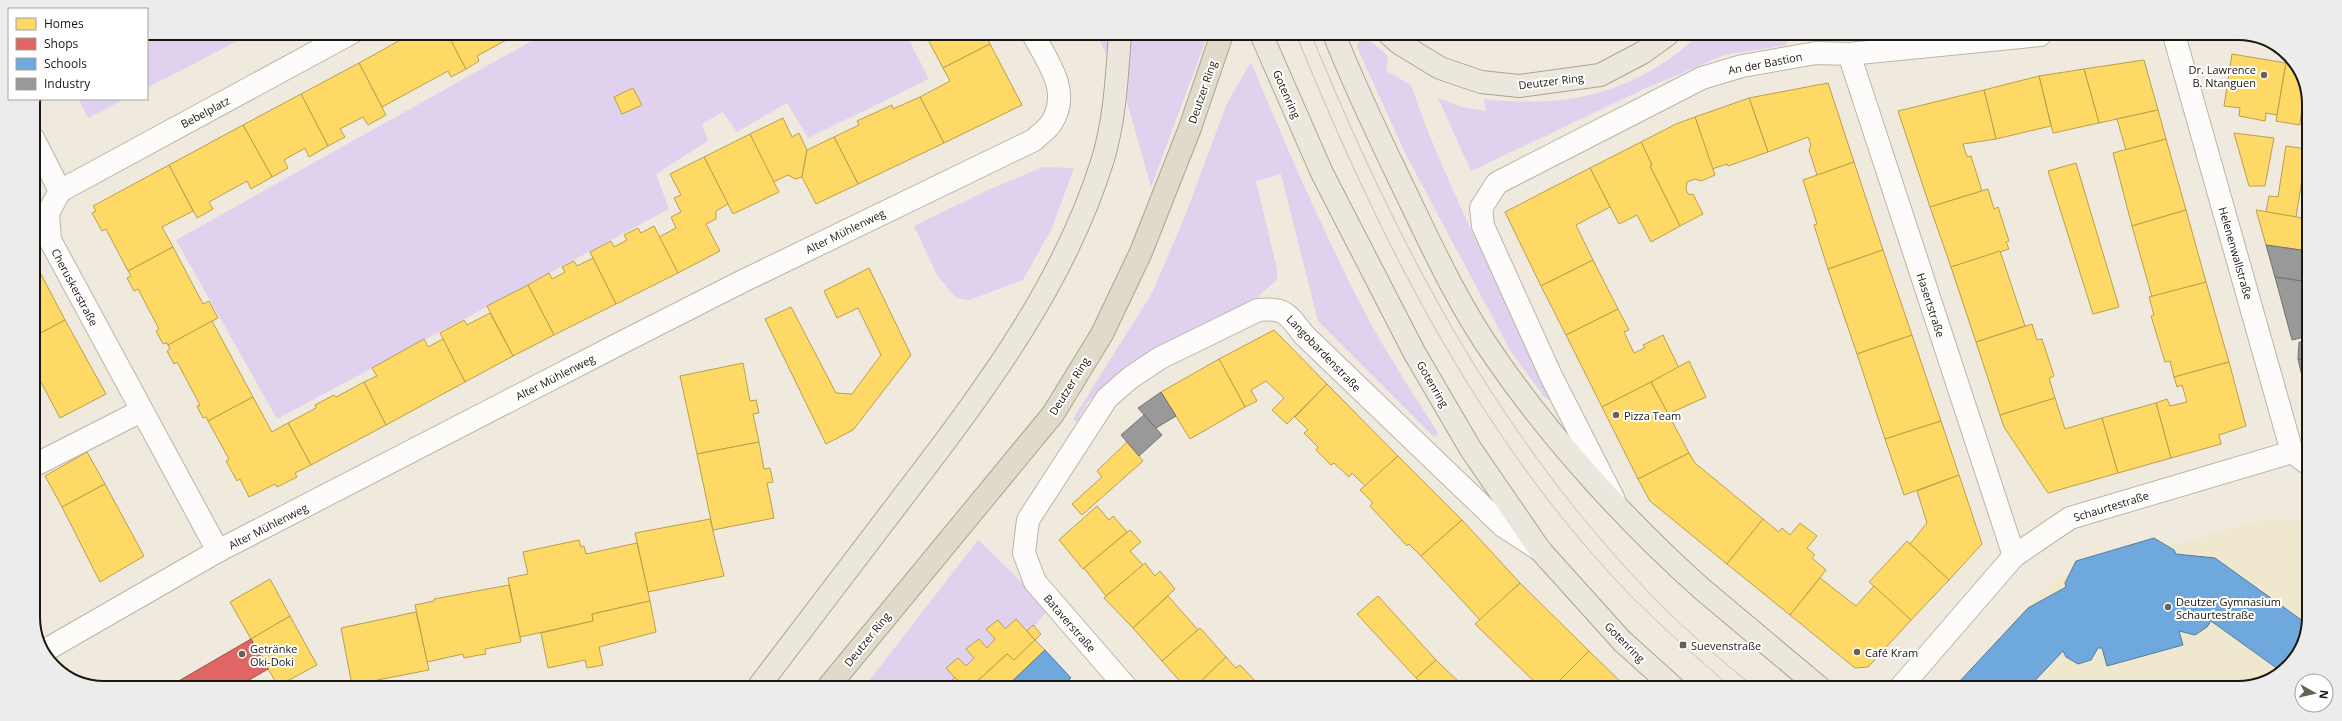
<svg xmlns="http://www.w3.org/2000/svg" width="2342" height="721" font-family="'Open Sans',sans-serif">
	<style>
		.built { fill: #f0e7cf }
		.green { fill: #e0d1ef }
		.homes { fill: #ffd966; stroke: #ba9f4c }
		.shops { fill: #e06666; stroke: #a54e4c }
		.schools { fill: #6fa8dc; stroke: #567c9e }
		.industry { fill: #999; stroke: #73726f }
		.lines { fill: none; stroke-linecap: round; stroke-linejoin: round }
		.minor-casing { stroke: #b9b5ab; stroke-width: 24 }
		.major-casing { stroke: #aba48f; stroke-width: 24 }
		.highway-casing { stroke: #aba48f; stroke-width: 24 }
		.minor { stroke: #fdfcfa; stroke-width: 22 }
		.major { stroke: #ebe7dd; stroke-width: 22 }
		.highway { stroke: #dfdaca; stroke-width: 22 }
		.tram { stroke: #c3c1be; stroke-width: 1 }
		.poi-dot { fill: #656156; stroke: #fff; stroke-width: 1.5 }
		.labels { text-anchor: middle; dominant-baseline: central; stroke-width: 4; stroke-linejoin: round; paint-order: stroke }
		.street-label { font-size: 11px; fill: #1a170e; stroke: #fff }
		.poi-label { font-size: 11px; fill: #1a170e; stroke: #fff; text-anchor: start }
		.rim { fill: none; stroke: #1a170e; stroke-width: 2 }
	</style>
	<rect width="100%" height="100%" fill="#efeadd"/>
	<polygon class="built" points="2307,519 2307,636 2281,673 2238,688 1953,688 2056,578 2260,520"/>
	<g class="green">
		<polygon points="147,33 253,33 147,88"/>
		<polygon points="544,34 906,34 929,79 808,138 787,103 737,132 723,112 702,124 708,141 656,174 669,209 277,419 176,240"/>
		<polygon points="1096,34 1208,34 1151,187 1122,84"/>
		<path d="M1490,35H1566C1540,39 1516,41 1490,35Z"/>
		<path d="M1699,35H1789L1786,45L1724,55L1644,89L1471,171L1438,98L1462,107L1486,111L1484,99C1569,109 1635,93 1699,35Z"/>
		<path d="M1359,38L1369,40L1388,56L1386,71L1411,85C1449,196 1508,302 1560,407L1544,397L1510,350L1404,151L1357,47Z"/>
		<path d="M1251,62C1286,146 1322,230 1364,311C1386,353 1413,393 1438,433L1434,437L1318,321L1281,174L1256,181L1277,269V280L1254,300L1115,376L1088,402L1077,422L1073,419L1152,293L1185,216L1227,103Z"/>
		<polygon points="78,99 125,99 88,118"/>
		<polygon points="1043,167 1074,168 1052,228 1023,280 969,300 956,298 937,275 914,226 988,190"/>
		<polygon points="978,540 1049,608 987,687 865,686"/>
	</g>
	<g class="homes">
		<polygon points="413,33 447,33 466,69 451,77 448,71 382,107 359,63"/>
		<polygon points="447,33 519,33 477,56 479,61 466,69"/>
		<polygon points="925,34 985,34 990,44 943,68"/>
		<polygon points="990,44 1022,105 944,143 920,97 950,81 943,68"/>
		<polygon points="2232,54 2286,63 2277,115 2266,113 2265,121 2239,116 2240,108 2224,106"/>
		<polygon points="2144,60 2158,110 2099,123 2084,69"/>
		<polygon points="359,63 386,115 368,125 363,117 340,129 345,137 328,146 301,94"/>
		<polygon points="2286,63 2294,64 2309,99 2309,116 2301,114 2300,125 2276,121"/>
		<polygon points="2084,69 2099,123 2053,133 2039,76"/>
		<polygon points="2039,76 2051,126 1996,139 1984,90"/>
		<polygon points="1828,83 1854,162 1817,175 1809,150 1811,145 1808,137 1768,152 1749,98"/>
		<polygon points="633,88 642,105 622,114 614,97"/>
		<polygon points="1984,90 1996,139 1963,144 1967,157 1971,156 1982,191 1930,207 1898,111"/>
		<polygon points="301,94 328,146 309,157 305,148 284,160 288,168 272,177 243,125"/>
		<polygon points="920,97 944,143 858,184 834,137 859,125 857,121 892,105 893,109"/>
		<polygon points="1749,98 1768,152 1728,166 1727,164 1712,169 1695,117"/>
		<polygon points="2158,110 2166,139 2126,150 2117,119"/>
		<polygon points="1695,117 1715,175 1701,181 1695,179 1687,182 1686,190 1689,195 1693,194 1703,214 1680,226 1650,166 1652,165 1641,142 1676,124"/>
		<polygon points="783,118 792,137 799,133 807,150 802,177 795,179 788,175 773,182 750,134"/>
		<polygon points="243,125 272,177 251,189 247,181 209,202 213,209 197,218 169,165"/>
		<polygon points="2234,133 2274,138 2265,186 2249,186"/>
		<polygon points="750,134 779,192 733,214 704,157"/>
		<polygon points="834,137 858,184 816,204 802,177 807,150"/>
		<polygon points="2166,139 2186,210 2132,226 2113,153"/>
		<polygon points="1641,142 1652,165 1650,166 1680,226 1651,242 1637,215 1619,224 1590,168"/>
		<polygon points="2286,146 2307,149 2296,217 2266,212 2269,196 2278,197"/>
		<polygon points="704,157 728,204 716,211 716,219 706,224 720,251 678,273 659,237 676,228 671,217 681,212 674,198 681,195 670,174"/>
		<polygon points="1854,162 1883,250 1828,269 1814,225 1817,224 1803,180"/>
		<polygon points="2076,163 2119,307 2093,314 2048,171"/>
		<polygon points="169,165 193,211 162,227 173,247 128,271 106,229 102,231 92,213 96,211 93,206"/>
		<polygon points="1590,168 1610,207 1576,225 1593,260 1541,286 1505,212"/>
		<polygon points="1988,189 1994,209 1998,207 2009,241 2006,242 2009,249 1951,267 1930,207"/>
		<polygon points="2186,210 2206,282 2152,297 2132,226"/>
		<polygon points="2256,210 2308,219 2308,251 2266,245"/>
		<polygon points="654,226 678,273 616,304 590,252 611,241 614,247 627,240 624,235 638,228 641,233"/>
		<polygon points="173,247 203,304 209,301 218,318 168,345 167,343 163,344 156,331 159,329 138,289 134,291 127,278 131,276 128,271"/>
		<polygon points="1883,250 1912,335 1857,354 1828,269"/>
		<polygon points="2000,251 2025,326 1976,342 1951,267"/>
		<polygon points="593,258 616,304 554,335 528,285 549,273 552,279 565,272 562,267 574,261 577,266"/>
		<polygon points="33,259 65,320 33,337"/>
		<polygon points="1593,260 1618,309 1566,335 1541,286"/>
		<polygon points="869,268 911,355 853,430 826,444 765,319 791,307 836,393 852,394 881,355 858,308 837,318 824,291"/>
		<polygon points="2206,282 2229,362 2174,377 2170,361 2165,362 2151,316 2154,315 2149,297"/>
		<polygon points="528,285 554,335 513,356 487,306"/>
		<polygon points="1618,309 1629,330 1624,332 1634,353 1645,348 1643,345 1663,335 1679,368 1602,407 1566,335"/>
		<polygon points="490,313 513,356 465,382 440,333 464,320 467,325"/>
		<polygon points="65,320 106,394 60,418 33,367 33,337"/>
		<polygon points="212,321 253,397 208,421 206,417 203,418 197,406 200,405 177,362 174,364 167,351 170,349 168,345"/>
		<polygon points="2032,324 2037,340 2042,339 2054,376 2049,378 2055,398 2000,415 1976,342"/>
		<polygon points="1274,330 1327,384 1287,424 1272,410 1284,398 1266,381 1251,390 1257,401 1245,407 1219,359"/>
		<polygon points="1912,335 1941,421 1885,439 1857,354"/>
		<polygon points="424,339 428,347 443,339 465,382 386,425 364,382 377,376 372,368"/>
		<polygon points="1219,359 1245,407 1190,439 1161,392"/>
		<polygon points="1689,361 1706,397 1668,414 1651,382"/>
		<polygon points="2229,362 2246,426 2219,435 2221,444 2171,458 2156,403 2167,399 2170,406 2187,402 2182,385 2177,387 2174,377"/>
		<polygon points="743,363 750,401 756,400 759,413 753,414 759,442 697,454 680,376"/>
		<polygon points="364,382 386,425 311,465 288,423 316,408 315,405 334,395 336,397"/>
		<polygon points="1651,382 1689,453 1638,479 1602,407"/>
		<polygon points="1327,384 1398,456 1365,486 1352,473 1349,477 1334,463 1331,465 1316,450 1318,447 1304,433 1308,430 1295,417"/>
		<polygon points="253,397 272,432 288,423 311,465 295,473 297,477 277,487 275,484 249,497 240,479 237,481 226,461 229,459 208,421"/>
		<polygon points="2055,398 2065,429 2102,418 2118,473 2048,493 2004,427 2000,415"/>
		<polygon points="2156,403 2171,458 2118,473 2102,418"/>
		<polygon points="1941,421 1959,475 1904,495 1885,439"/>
		<polygon points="759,442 764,469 770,468 773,482 767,483 774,518 713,530 697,454"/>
		<polygon points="1127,442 1143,461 1082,515 1072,504 1102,477 1097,471"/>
		<polygon points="87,452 105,484 62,507 45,476"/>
		<polygon points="1689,453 1695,463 1763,519 1727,564 1650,501 1638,479"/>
		<polygon points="1398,456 1462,520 1421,556 1409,544 1407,546 1370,506 1373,503 1360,490"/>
		<polygon points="1959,475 1982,544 1949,580 1910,544 1927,523 1917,491"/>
		<polygon points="105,484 144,556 100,582 62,507"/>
		<polygon points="1097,506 1109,520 1113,516 1127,532 1083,569 1059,540"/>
		<polygon points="710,519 724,576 648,592 635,533"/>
		<polygon points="1763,519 1779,532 1782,528 1790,535 1800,523 1817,536 1807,548 1815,555 1812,558 1826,570 1790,615 1727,564"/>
		<polygon points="1462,520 1520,583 1480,620 1421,556"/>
		<polygon points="1130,530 1141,542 1130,551 1143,565 1106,596 1084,568"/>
		<polygon points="579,540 581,547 584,546 586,554 637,543 650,601 592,614 593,621 520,637 508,578 528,574 523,552"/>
		<polygon points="1907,541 1949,580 1911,620 1869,582"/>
		<polygon points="1145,563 1155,576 1160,571 1175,589 1133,628 1104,598"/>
		<polygon points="1820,578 1856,606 1874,586 1911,620 1868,667 1855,668 1790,615"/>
		<polygon points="270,579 290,616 251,639 230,602"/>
		<polygon points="1520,583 1589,651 1553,687 1540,687 1475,624"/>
		<polygon points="509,585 521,642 485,649 486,654 479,655 464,658 463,654 427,662 415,605 434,601 434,599"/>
		<polygon points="1168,596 1198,630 1162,661 1133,628"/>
		<polygon points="1378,596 1436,660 1416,678 1357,614"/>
		<polygon points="650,601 656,632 599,647 603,665 587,668 585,660 548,668 541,633 593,621 592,614"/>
		<polygon points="416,612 429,670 352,685 341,628"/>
		<polygon points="290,616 317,665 278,686 251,639"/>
		<polygon points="1016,619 1035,640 1014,660 1007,654 971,687 963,687 946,668 958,658 966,666 974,658 966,649 979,639 987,648 995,639 986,629 998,620 1005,629"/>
		<polygon points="1033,625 1041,634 1035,640 1027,631"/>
		<polygon points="1200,628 1226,657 1195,687 1185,687 1162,661"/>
		<polygon points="1035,640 1045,650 1006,687 971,687 1007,654 1014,660"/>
		<polygon points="1589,651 1626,687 1553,687"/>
		<polygon points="1226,657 1236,668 1240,665 1261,687 1195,687"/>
		<polygon points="1436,660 1464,687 1425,687 1416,678"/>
		<polygon points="955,677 963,687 945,687"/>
	</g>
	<polygon class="shops" points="251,639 268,669 239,686 170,686"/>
	<g class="schools">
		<polygon points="2154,538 2174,550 2176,554 2215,558 2307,624 2307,636 2282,672 2211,621 2207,627 2195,635 2179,631 2183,645 2107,666 2102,648 2098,648 2091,660 2078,664 2066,657 2063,651 2028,688 1965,688 1959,682 2028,608 2066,587 2065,583 2076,561"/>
		<polygon points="1045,650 1071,678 1061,687 1006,687"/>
	</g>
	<g class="industry">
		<polygon points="2266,245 2308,251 2308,282 2275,277"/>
		<polygon points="2275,277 2302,281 2308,302 2308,336 2292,340"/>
		<polygon points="2299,342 2308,343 2308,361 2298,359"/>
		<polygon points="2298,359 2308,361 2308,376 2302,376"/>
		<polygon points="1161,392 1176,416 1156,428 1138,408"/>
		<polygon points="1144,415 1162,435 1139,456 1121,435"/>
	</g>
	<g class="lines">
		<g class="minor-casing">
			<g id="minor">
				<polyline points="2174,35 2292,452 2307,463"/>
				<polyline points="1849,54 2014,556"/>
				<polyline points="33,138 60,191"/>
				<polyline points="60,191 48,213 50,240 218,551"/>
				<polyline points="60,191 351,33"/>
				<polyline points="33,466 141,411"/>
				<polyline points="1614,500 1551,376 1483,226 1481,208 1497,183 1702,78 1742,66 1816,53 1849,54 2040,35"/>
				<path d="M44,651L218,551L615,346L741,282L1034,140C1040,134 1048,129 1052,122C1071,91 1048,63 1033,34"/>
				<path d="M1126,687L1035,582L1024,553L1028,520L1107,398L1130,378L1160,358L1258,310C1286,307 1288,315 1304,335L1503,526L1540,550"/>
				<polyline points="1900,688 2014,556 2070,518 2292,452"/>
			</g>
		</g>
		<g class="major-casing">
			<g id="major">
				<polyline points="1261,34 1322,173 1414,352 1470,448 1540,550 1622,641 1673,687"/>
				<path d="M1334,34C1355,88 1381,141 1406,193C1433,249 1459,306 1495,357C1552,440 1627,522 1702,589C1741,622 1781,655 1820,688"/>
				<polyline points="1389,34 1399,43 1440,68 1481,82 1519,86 1600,75 1642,53 1667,35"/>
				<path d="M759,686C809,620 859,555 909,489C987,387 1065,282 1103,159C1115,119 1117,75 1120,34"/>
			</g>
		</g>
		<g class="highway-casing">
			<polyline id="highway" points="829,686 1053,414 1102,334 1141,252 1190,128 1222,34"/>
		</g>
		<use href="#minor" class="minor"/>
		<use href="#major" class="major"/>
		<use href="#highway" class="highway"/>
		<g class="tram">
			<path d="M1296,34C1378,236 1478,438 1631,596C1663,628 1697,658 1731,687"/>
			<path d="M1311,34C1399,248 1498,439 1661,605C1690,634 1722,661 1754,687"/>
		</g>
	</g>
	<g class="poi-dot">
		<circle cx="2264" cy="75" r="4"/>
		<circle cx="1616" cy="415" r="4"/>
		<circle cx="2168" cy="607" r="4"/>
		<rect x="1679" y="641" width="8" height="8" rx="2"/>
		<circle cx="1857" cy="652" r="4"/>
		<circle cx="242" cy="654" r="4"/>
	</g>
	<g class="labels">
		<g class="street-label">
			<text transform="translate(1765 63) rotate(-11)">An der Bastion</text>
			<text transform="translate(1551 81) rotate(-7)">Deutzer Ring</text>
			<text transform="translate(1202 92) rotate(-71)">Deutzer Ring</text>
			<text transform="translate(1287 94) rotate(66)">Gotenring</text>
			<text transform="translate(205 112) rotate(-28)">Bebelplatz</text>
			<text transform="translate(845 231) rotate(-26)">Alter Mühlenweg</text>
			<text transform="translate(2236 253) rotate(74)">Helenenwallstraße</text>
			<text transform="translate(75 287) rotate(62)">Cheruskerstraße</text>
			<text transform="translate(1931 305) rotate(72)">Hasertstraße</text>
			<text transform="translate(1324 353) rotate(46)">Langobardenstraße</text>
			<text transform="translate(555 377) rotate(-27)">Alter Mühlenweg</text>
			<text transform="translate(1433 384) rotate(60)">Gotenring</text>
			<text transform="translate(1069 386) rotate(-58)">Deutzer Ring</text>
			<text transform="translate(2111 506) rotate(-17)">Schaurtestraße</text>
			<text transform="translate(268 526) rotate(-27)">Alter Mühlenweg</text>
			<text transform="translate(1070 623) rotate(49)">Bataverstraße</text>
			<text transform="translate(867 639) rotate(-51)">Deutzer Ring</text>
			<text transform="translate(1625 642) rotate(45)">Gotenring</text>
		</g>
		<g class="poi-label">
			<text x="2256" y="69" text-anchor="end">Dr. Lawrence<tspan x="2256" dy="13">B. Ntanguen</tspan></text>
			<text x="1624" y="415">Pizza Team</text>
			<text x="2176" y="601">Deutzer Gymnasium<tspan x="2176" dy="13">Schaurtestraße</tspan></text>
			<text x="1691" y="645">Suevenstraße</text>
			<text x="250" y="648">Getränke<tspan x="250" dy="13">Oki-Doki</tspan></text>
			<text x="1865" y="652">Café Kram</text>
		</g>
	</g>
	<path d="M0 0H2342V721H0ZM104 40H2238A64 64 0 0 1 2302 104V617A64 64 0 0 1 2238 681H104A64 64 0 0 1 40 617V104A64 64 0 0 1 104 40Z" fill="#edecec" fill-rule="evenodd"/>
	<path class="rim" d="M104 40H2238A64 64 0 0 1 2302 104V617A64 64 0 0 1 2238 681H104A64 64 0 0 1 40 617V104A64 64 0 0 1 104 40Z"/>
	<rect x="8" y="8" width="140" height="92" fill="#ffffff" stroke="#a3a29f"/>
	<rect x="16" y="18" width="20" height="12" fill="#ffd966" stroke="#a3a29f"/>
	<text x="44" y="28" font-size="12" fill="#1a170e">Homes</text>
	<rect x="16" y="38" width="20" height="12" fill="#e06666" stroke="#a3a29f"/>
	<text x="44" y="48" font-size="12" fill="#1a170e">Shops</text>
	<rect x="16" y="58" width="20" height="12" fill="#6fa8dc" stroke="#a3a29f"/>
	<text x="44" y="68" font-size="12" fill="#1a170e">Schools</text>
	<rect x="16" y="78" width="20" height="12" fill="#999999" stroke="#a3a29f"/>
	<text x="44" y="88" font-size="12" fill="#1a170e">Industry</text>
	<g transform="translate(2314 693) rotate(98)"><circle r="19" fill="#ffffff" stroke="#a3a29f"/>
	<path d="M0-3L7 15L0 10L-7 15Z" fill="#656156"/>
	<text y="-6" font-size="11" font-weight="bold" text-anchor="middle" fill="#1a170e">N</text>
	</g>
</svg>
